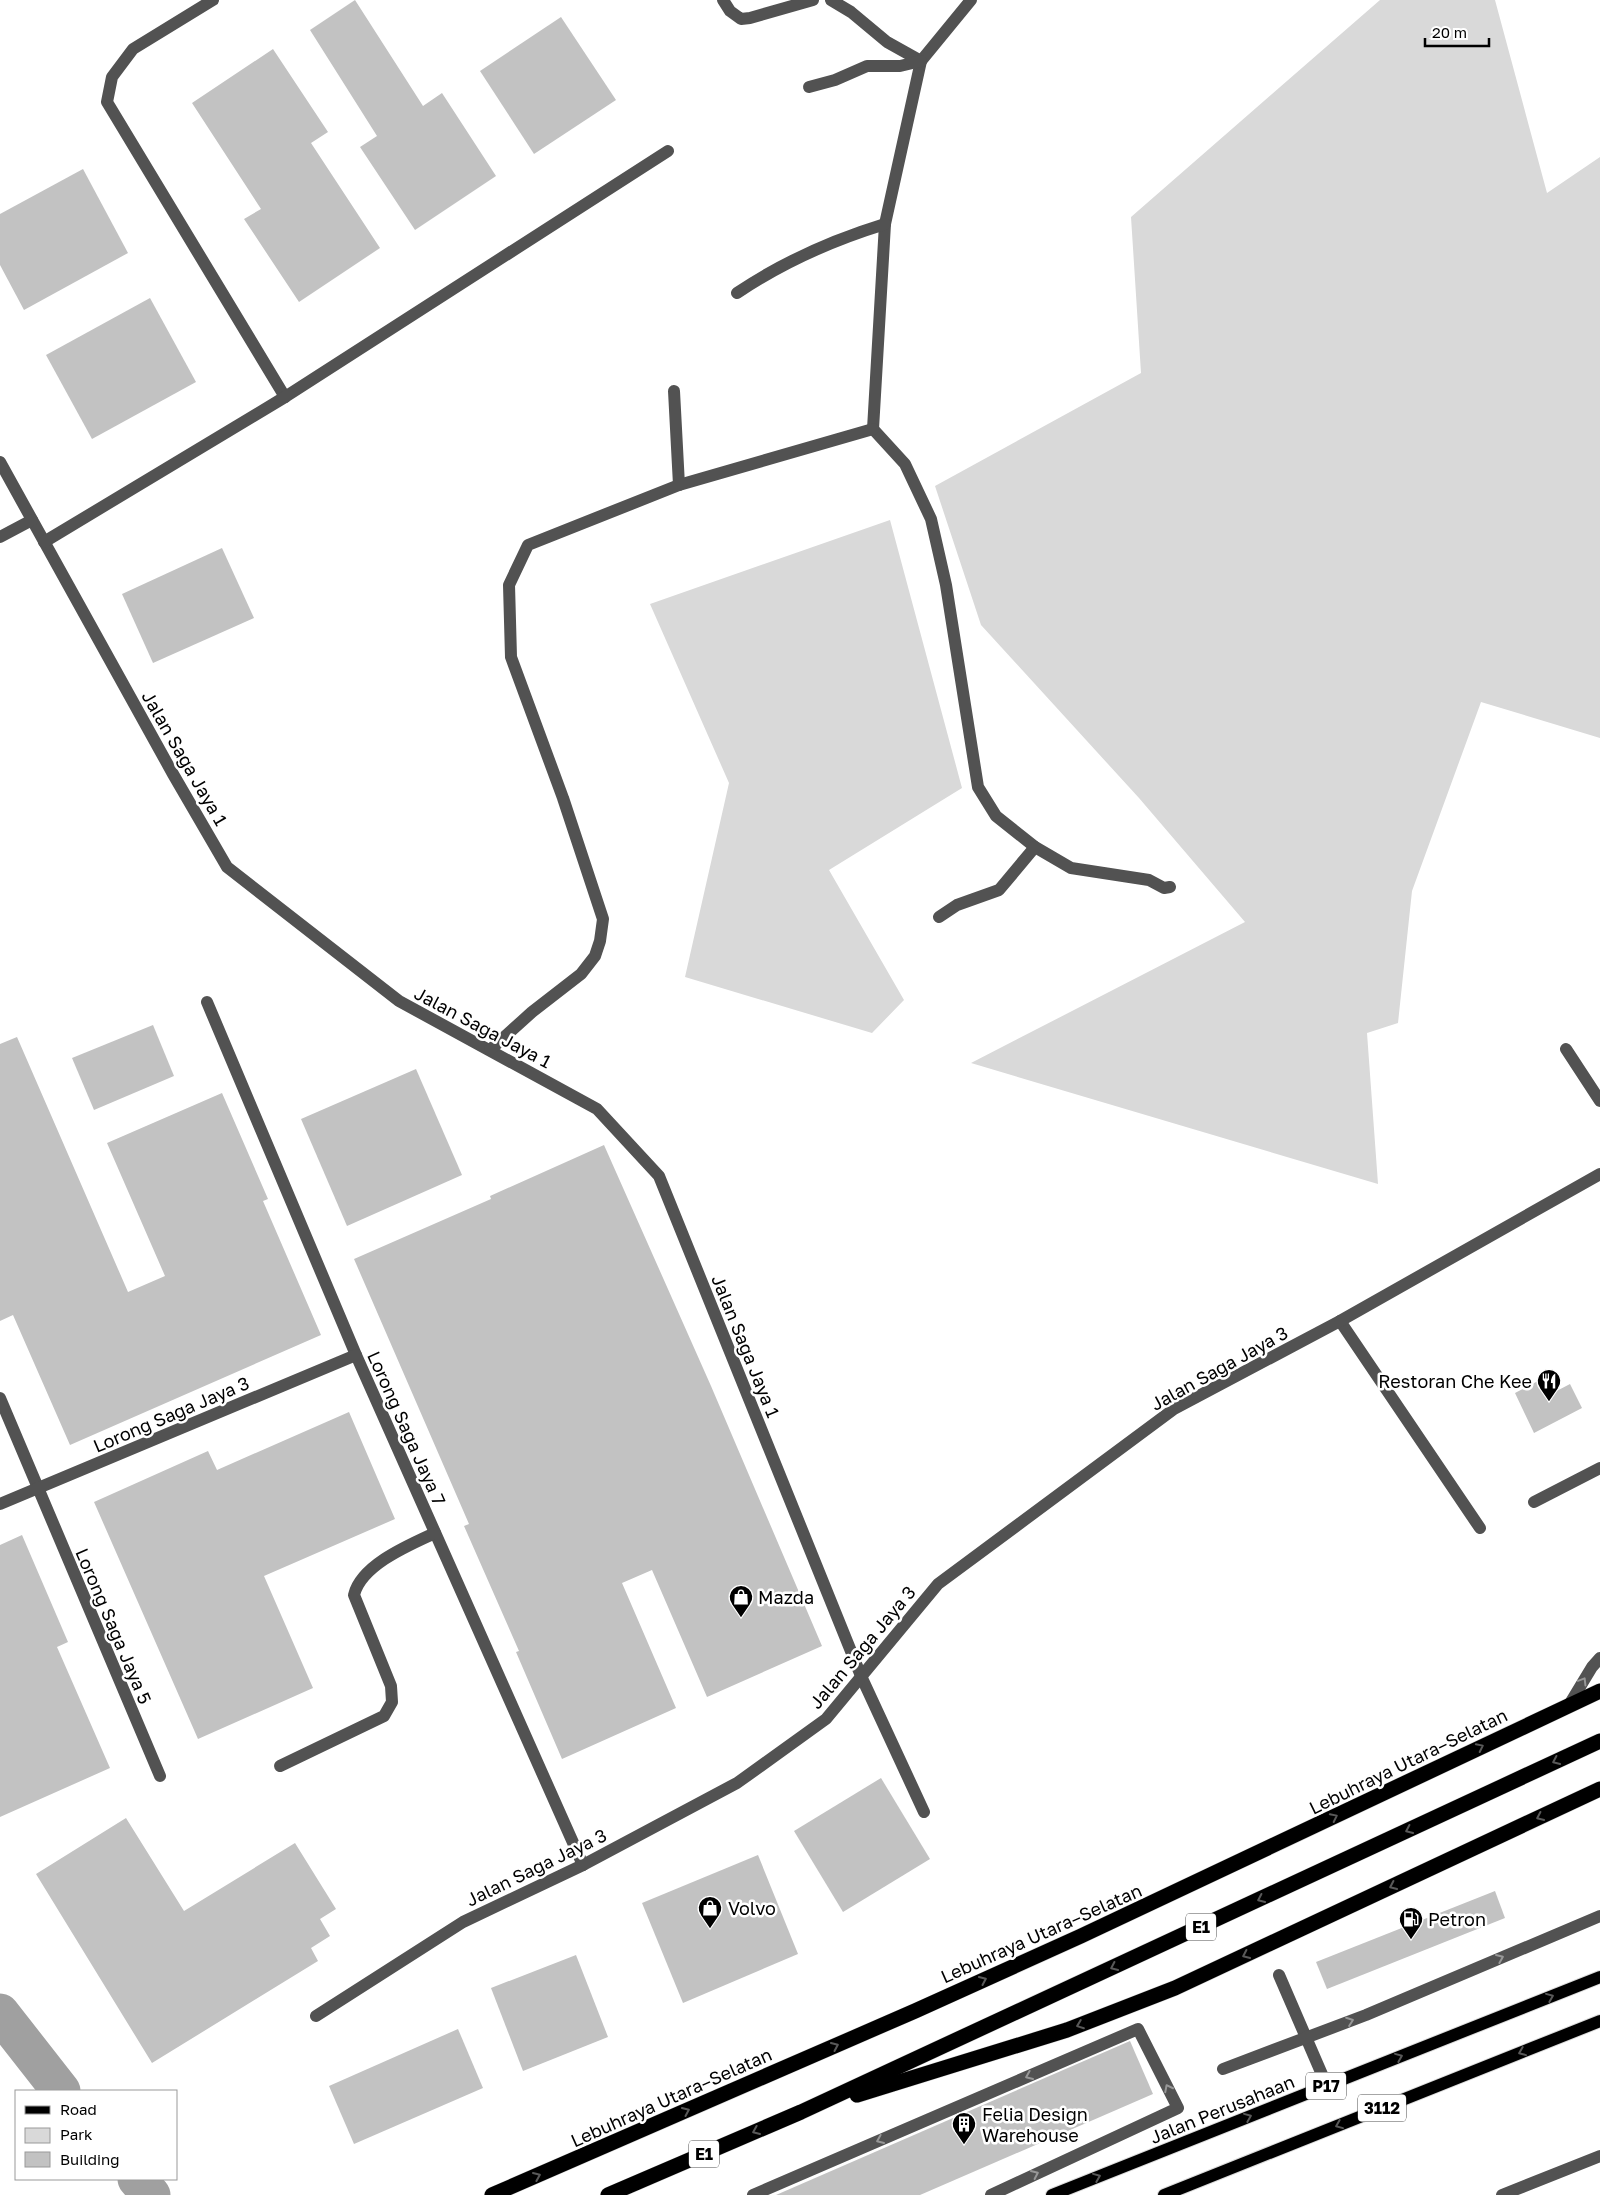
<svg xmlns="http://www.w3.org/2000/svg" width="1600" height="2195" font-family="'Golos Text',sans-serif">
	<style>
		.green { fill: #d9d9d9 }
		.lines { fill: none; stroke-linecap: round; stroke-linejoin: round }
		.river { stroke: #a0a0a0; stroke-width: 39 }
		.building { fill: #c2c2c2 }
		.major-casing { stroke: #dbdbdb; stroke-width: 14 }
		.highway-casing { stroke: #dbdbdb; stroke-width: 16 }
		.minor { stroke: #525252; stroke-width: 12 }
		.major { stroke: #000; stroke-width: 12 }
		.highway { stroke: #000; stroke-width: 15 }
		.oneway { stroke: #979797 }
		.oneway2 { stroke: #595959 }
		.labels { text-anchor: middle; dominant-baseline: central; stroke-width: 5; stroke-linejoin: round; paint-order: stroke }
		.shield { fill: #fff; stroke: #4c4c4c; stroke-width: 1 }
		.shield-label { font-size: 16px; font-weight: bold; fill: #000 }
		.street-label { font-size: 18px; fill: #000; stroke: #fff }
		.poi-label { font-size: 18px; fill: #000; stroke: #fff; text-anchor: start }
	</style>
	<rect width="100%" height="100%" fill="#fff"/>
	<g class="green">
		<polygon points="1380,0 1495,0 1547,193 1600,157 1600,738 1481,702 1412,891 1398,1023 1367,1033 1378,1184 971,1063 1245,922 1139,798 981,625 935,486 1141,373 1131,217"/>
		<polygon points="890,520 962,788 829,870 904,1000 872,1033 685,977 729,783 650,604"/>
	</g>
	<g class="lines">
		<g class="river">
			<polyline points="0,2013 61,2091"/>
			<polyline points="137,2179 151,2195"/>
		</g>
	</g>
	<g class="building">
		<polygon points="355,0 423,106 442,93 496,176 415,230 360,147 377,136 310,30"/>
		<polygon points="561,17 616,100 534,154 480,71"/>
		<polygon points="273,49 328,132 311,143 380,248 299,302 244,219 261,209 192,103"/>
		<polygon points="83,169 128,253 24,310 0,265 0,214"/>
		<polygon points="150,298 196,382 92,439 46,355"/>
		<polygon points="222,548 254,618 153,663 122,594"/>
		<polygon points="153,1025 174,1076 94,1110 72,1058"/>
		<polygon points="17,1037 128,1292 165,1276 107,1143 222,1093 268,1199 263,1201 321,1335 70,1445 13,1315 0,1321 0,1044"/>
		<polygon points="416,1069 462,1175 347,1226 301,1119"/>
		<polygon points="604,1145 711,1386 822,1646 707,1697 652,1570 622,1583 676,1708 562,1759 516,1652 519,1651 464,1526 469,1524 354,1259 491,1199 490,1196"/>
		<polygon points="1540,1380 1547,1396 1570,1384 1582,1408 1534,1433 1515,1393"/>
		<polygon points="349,1412 395,1519 264,1576 313,1688 198,1739 94,1502 208,1451 217,1470"/>
		<polygon points="22,1535 68,1642 57,1647 110,1768 0,1817 0,1545"/>
		<polygon points="881,1778 930,1859 843,1912 794,1831"/>
		<polygon points="126,1818 184,1911 295,1843 336,1909 320,1919 330,1936 311,1948 318,1961 152,2063 36,1874"/>
		<polygon points="758,1855 798,1954 683,2003 642,1903"/>
		<polygon points="1495,1891 1505,1918 1327,1989 1316,1962"/>
		<polygon points="576,1955 608,2037 523,2071 491,1988"/>
		<polygon points="458,2029 483,2088 354,2144 329,2086"/>
		<polygon points="1130,2041 1153,2094 920,2195 776,2195"/>
	</g>
	<g class="lines">
		<g class="major-casing">
			<g id="major">
				<polyline points="1052,2195 1600,1977"/>
				<polyline points="1164,2195 1600,2021"/>
			</g>
		</g>
		<g class="highway-casing">
			<g id="highway">
				<polyline points="857,2095 1067,2030 1175,1988 1600,1789"/>
				<polyline points="492,2195 915,2011 1081,1936 1600,1691"/>
				<polyline points="608,2195 801,2112 1600,1741"/>
			</g>
		</g>
		<g class="minor">
			<polyline points="213,0 133,49 112,77 107,102 285,397"/>
			<polyline points="723,0 730,11 741,19 750,18 813,0"/>
			<polyline points="831,0 851,12 887,42 921,61"/>
			<polyline points="971,0 921,61 885,224 873,429 905,464 931,519 946,585 978,787 996,816 1035,847 1071,868 1149,880 1164,888 1170,887"/>
			<polyline points="809,87 835,80 867,66 900,66 921,61"/>
			<path d="M737,293C783,262 833,240 885,224"/>
			<polyline points="674,391 679,485"/>
			<polyline points="0,462 173,774 227,867 399,1001 597,1109 659,1176 861,1676 924,1812"/>
			<polyline points="0,537 32,520"/>
			<polyline points="44,542 285,397 668,151"/>
			<polyline points="939,917 957,905 999,890 1035,847"/>
			<polyline points="207,1002 356,1355 583,1865"/>
			<polyline points="1566,1049 1600,1101"/>
			<polyline points="490,1050 532,1012 581,974 595,956 600,941 603,919 563,798 511,657 509,585 528,545 679,485 873,429"/>
			<polyline points="1340,1321 1480,1528"/>
			<polyline points="0,1398 160,1776"/>
			<polyline points="1534,1502 1600,1468"/>
			<polyline points="0,1504 356,1355"/>
			<polyline points="1569,1705 1592,1667 1600,1658"/>
			<path d="M280,1766L384,1716L392,1702L391,1686L354,1595C361,1565 409,1545 435,1533"/>
			<polyline points="1279,1975 1327,2086"/>
			<polyline points="316,2016 463,1922 583,1865 737,1783 826,1719 938,1584 1174,1409 1340,1321 1600,1174"/>
			<polyline points="1223,2069 1366,2015 1600,1916"/>
			<polyline points="753,2195 1138,2029 1178,2108 991,2195"/>
			<polyline points="1502,2195 1600,2156"/>
		</g>
		<use href="#major" class="major"/>
		<use href="#highway" class="highway"/>
	</g>
	<defs><path id="oneway-chevron" d="M-2-3.5L2.5 0L-2 3.5" fill="none" stroke-width="1.6" stroke-linecap="round" stroke-linejoin="round" transform="scale(1.25)"/></defs>
	<g class="oneway">
		<use href="#oneway-chevron" transform="translate(1583 1681) rotate(-59)"/>
		<use href="#oneway-chevron" transform="translate(1500 1958) rotate(-23)"/>
		<use href="#oneway-chevron" transform="translate(1350 2021) rotate(-20)"/>
		<use href="#oneway-chevron" transform="translate(1029 2076) rotate(157)"/>
		<use href="#oneway-chevron" transform="translate(1168 2088) rotate(-117)"/>
		<use href="#oneway-chevron" transform="translate(880 2140) rotate(157)"/>
		<use href="#oneway-chevron" transform="translate(1035 2174) rotate(-25)"/>
	</g>
	<g class="oneway2">
		<use href="#oneway-chevron" transform="translate(1480 1747) rotate(-26)"/>
		<use href="#oneway-chevron" transform="translate(1556 1761) rotate(155)"/>
		<use href="#oneway-chevron" transform="translate(1334 1817) rotate(-26)"/>
		<use href="#oneway-chevron" transform="translate(1540 1817) rotate(155)"/>
		<use href="#oneway-chevron" transform="translate(1409 1830) rotate(155)"/>
		<use href="#oneway-chevron" transform="translate(1393 1886) rotate(155)"/>
		<use href="#oneway-chevron" transform="translate(1261 1899) rotate(155)"/>
		<use href="#oneway-chevron" transform="translate(1246 1955) rotate(155)"/>
		<use href="#oneway-chevron" transform="translate(1114 1967) rotate(155)"/>
		<use href="#oneway-chevron" transform="translate(983 1980) rotate(-24)"/>
		<use href="#oneway-chevron" transform="translate(1550 1997) rotate(-22)"/>
		<use href="#oneway-chevron" transform="translate(1080 2025) rotate(159)"/>
		<use href="#oneway-chevron" transform="translate(835 2046) rotate(-24)"/>
		<use href="#oneway-chevron" transform="translate(1522 2052) rotate(158)"/>
		<use href="#oneway-chevron" transform="translate(1399 2057) rotate(-22)"/>
		<use href="#oneway-chevron" transform="translate(686 2111) rotate(-24)"/>
		<use href="#oneway-chevron" transform="translate(1248 2117) rotate(-22)"/>
		<use href="#oneway-chevron" transform="translate(1339 2125) rotate(158)"/>
		<use href="#oneway-chevron" transform="translate(756 2131) rotate(157)"/>
		<use href="#oneway-chevron" transform="translate(537 2176) rotate(-23)"/>
		<use href="#oneway-chevron" transform="translate(1097 2177) rotate(-22)"/>
	</g>
	<defs>
		<g id="restaurant-pin" transform="scale(1.25)"><path d="M0 17L-7.5 6A9.5 9.5 0 1 1 7.5 6Z" fill="#000" stroke="#fff"/><path d="M-5-6h1v4h1v-4h1v4h1v-4h1v5L-1.5 .5V6h-2V.5L-5-1ZM5-6V6H3V1.5H1.5Q1.5-4 5-6Z" fill="#fff"/></g>
		<g id="shop-pin" transform="scale(1.25)"><path d="M0 17L-7.5 6A9.5 9.5 0 1 1 7.5 6Z" fill="#000" stroke="#fff"/><path d="M-5-2.5h2.3a2.7 3.5 0 0 1 5.4 0H5L5.5 6h-11ZM-1.5-2.5h3a1.5 2.3 0 0 0-3 0Z" fill="#fff"/></g>
		<g id="fuel-pin" transform="scale(1.25)"><path d="M0 17L-7.5 6A9.5 9.5 0 1 1 7.5 6Z" fill="#000" stroke="#fff"/><path d="M-5.5-6h7V0h2V4h1.3V-2.5L3-4.5l.8-.8L6-3V5H2.5V1h-1V6h-7ZM-4.2-4.7v3.2H.2V-4.7Z" fill="#fff"/></g>
		<g id="building-pin" transform="scale(1.25)"><path d="M0 17L-7.5 6A9.5 9.5 0 1 1 7.5 6Z" fill="#000" stroke="#fff"/><path d="M-4-6H4V6H1V3H-1V6H-4ZM-2.5-4.3h1.7v1.8h-1.7ZM.8-4.3h1.7v1.8H.8ZM-2.5-1h1.7V.8h-1.7ZM.8-1h1.7V.8H.8Z" fill="#fff"/></g>
	</defs>
	<g fill-rule="evenodd">
		<use href="#restaurant-pin" x="1549" y="1381"/>
		<use href="#shop-pin" x="741" y="1597"/>
		<use href="#shop-pin" x="710" y="1908"/>
		<use href="#fuel-pin" x="1411" y="1919"/>
		<use href="#building-pin" x="964" y="2124"/>
	</g>
	<g class="labels">
		<g class="shield">
			<rect x="1186" y="1913.5" width="30" height="27" rx="4"/>
			<rect x="1306" y="2072.5" width="40" height="27" rx="4"/>
			<rect x="1358" y="2094.5" width="48" height="27" rx="4"/>
			<rect x="689" y="2140.5" width="30" height="27" rx="4"/>
		</g>
		<g class="shield-label">
			<text x="1201" y="1927">E1</text>
			<text x="1326" y="2086">P17</text>
			<text x="1382" y="2108">3112</text>
			<text x="704" y="2154">E1</text>
		</g>
		<g class="street-label">
			<text transform="translate(185 758) rotate(60)">Jalan Saga Jaya 1</text>
			<text transform="translate(483 1027) rotate(28)">Jalan Saga Jaya 1</text>
			<text transform="translate(746 1346) rotate(68)">Jalan Saga Jaya 1</text>
			<text transform="translate(1219 1368) rotate(-29)">Jalan Saga Jaya 3</text>
			<text transform="translate(171 1414) rotate(-23)">Lorong Saga Jaya 3</text>
			<text transform="translate(407 1428) rotate(66)">Lorong Saga Jaya 7</text>
			<text transform="translate(114 1626) rotate(67)">Lorong Saga Jaya 5</text>
			<text transform="translate(862 1647) rotate(-50)">Jalan Saga Jaya 3</text>
			<text transform="translate(1408 1761) rotate(-26)">Lebuhraya Utara–Selatan</text>
			<text transform="translate(536 1867) rotate(-26)">Jalan Saga Jaya 3</text>
			<text transform="translate(1041 1933) rotate(-24)">Lebuhraya Utara–Selatan</text>
			<text transform="translate(671 2097) rotate(-24)">Lebuhraya Utara–Selatan</text>
			<text transform="translate(1222 2109) rotate(-22)">Jalan Perusahaan</text>
		</g>
		<g class="poi-label">
			<text x="1532" y="1381" text-anchor="end">Restoran Che Kee</text>
			<text x="758" y="1597">Mazda</text>
			<text x="728" y="1908">Volvo</text>
			<text x="1428" y="1919">Petron</text>
			<text x="982" y="2114">Felia Design<tspan x="982" dy="21">Warehouse</tspan></text>
		</g>
	</g>
	<rect x="15" y="2090" width="162" height="90" fill="#ffffff" stroke="#999999"/>
	<rect x="25" y="2106" width="25" height="8" fill="#000000" stroke="#999999"/>
	<text x="60" y="2115" font-size="15" fill="#000000">Road</text>
	<rect x="25" y="2128" width="25" height="15" fill="#d9d9d9" stroke="#999999"/>
	<text x="60" y="2140" font-size="15" fill="#000000">Park</text>
	<rect x="25" y="2152" width="25" height="15" fill="#c2c2c2" stroke="#999999"/>
	<text x="60" y="2165" font-size="15" fill="#000000">Building</text>
	<path d="M1425 38v8h64v-8" fill="none" stroke="#000000" stroke-width="2.5"/>
	<text x="1432" y="38" font-size="15" fill="#000000" stroke="#ffffff" stroke-width="4" paint-order="stroke">20 m</text>
</svg>
